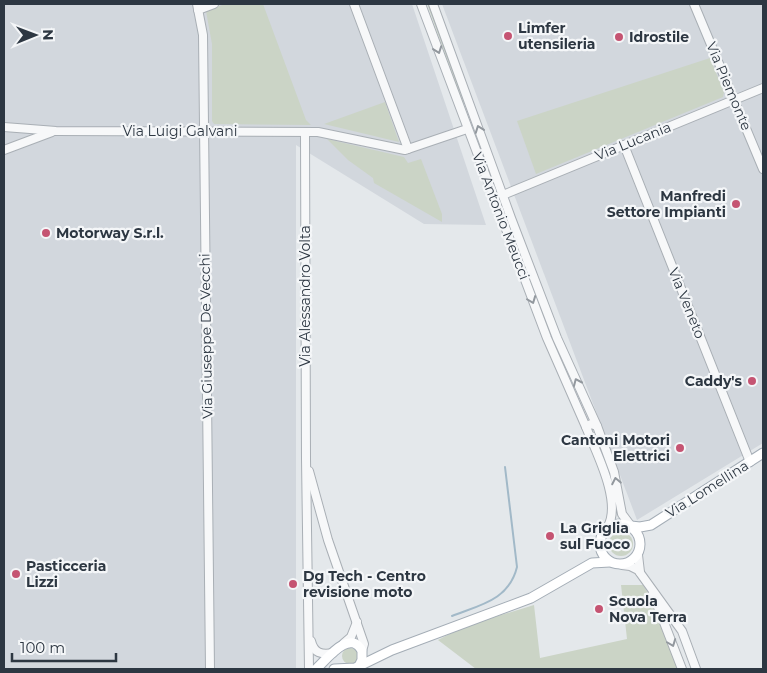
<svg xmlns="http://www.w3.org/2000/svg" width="767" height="673" font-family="Montserrat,sans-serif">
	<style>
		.built { fill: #d2d7dd }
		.green { fill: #cbd4c6 }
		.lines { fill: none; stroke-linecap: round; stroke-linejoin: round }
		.stream { stroke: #a2b9c8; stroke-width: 2 }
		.minor-casing { stroke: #a9afb5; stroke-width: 10 }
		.major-casing { stroke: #a4adb6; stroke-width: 11 }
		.minor { stroke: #f7f8f9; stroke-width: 8 }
		.major { stroke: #fff; stroke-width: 9 }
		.oneway { stroke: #92989e }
		.poi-dot { fill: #c55472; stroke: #f4f6f8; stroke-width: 2 }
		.labels { text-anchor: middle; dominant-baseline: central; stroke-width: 4.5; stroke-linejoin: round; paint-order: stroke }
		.poi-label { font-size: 14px; font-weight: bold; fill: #2d3742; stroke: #f4f6f8; text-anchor: start }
		.street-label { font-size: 14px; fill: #2d3742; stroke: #f4f6f8 }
	</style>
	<rect width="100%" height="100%" fill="#e4e8eb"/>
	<g class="built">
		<polygon points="4,4 412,4 486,225 424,224 296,145 296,669 4,669"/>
		<polygon points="442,4 763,4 763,443 637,520"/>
	</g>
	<g class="green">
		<polygon points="225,4 263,4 306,120 311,125 214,124 212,121 212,44 206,11"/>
		<polygon points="427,4 429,4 464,103 463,103"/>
		<polygon points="710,58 724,92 723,97 536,174 517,121"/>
		<polygon points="385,102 399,142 324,124"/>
		<polygon points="327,139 404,157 408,163 421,159 442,214 442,222 374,183 373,178 348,160"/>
		<circle cx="621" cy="544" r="12"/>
		<path d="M621,585H643L652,599L679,669H476L438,640C468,624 502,615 534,605L540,658L627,639Z"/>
		<circle cx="350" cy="656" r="8"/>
	</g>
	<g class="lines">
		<path class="stream" d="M452,616C480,605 509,600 517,567L505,467"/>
		<g class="minor-casing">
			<g id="minor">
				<polyline points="197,4 203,35 210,669"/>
				<polyline points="354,4 408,149"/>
				<polyline points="421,4 547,338 586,427"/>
				<polyline points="433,4 511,218 557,338 597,426"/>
				<polyline points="694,4 763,169"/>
				<polyline points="198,10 214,4"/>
				<polyline points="4,127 56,131 318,132 405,150 467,129"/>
				<polyline points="305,132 306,459 309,669"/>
				<polyline points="624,145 750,462"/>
				<polyline points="4,150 52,132"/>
				<polyline points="503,195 763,88"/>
				<polyline points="309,471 328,540 364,644 362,651"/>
				<path d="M607,528C623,503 596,452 586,427L591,424L597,426L614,472L622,514L631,526"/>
				<polyline points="638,555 640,572"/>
				<polyline points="622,565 630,566 638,570 682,631 696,669"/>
				<polyline points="653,594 682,669"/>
				<path d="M311,641C314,653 321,655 333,653"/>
				<polyline points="344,643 351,637 357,622"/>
			</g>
		</g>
		<g class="major-casing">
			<g id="major">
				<circle cx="620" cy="544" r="20"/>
				<polyline points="631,526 640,527 651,525 763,453"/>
				<path d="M316,669C327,659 350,628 362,651V660L360,664"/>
				<polyline points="334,669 355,668 392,650 531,598 592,563 610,562"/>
			</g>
		</g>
		<use href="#minor" class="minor"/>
		<use href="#major" class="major"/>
	</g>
	<defs><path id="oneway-chevron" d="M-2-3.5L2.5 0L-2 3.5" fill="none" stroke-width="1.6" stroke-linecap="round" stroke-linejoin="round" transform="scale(1.25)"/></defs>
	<g class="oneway">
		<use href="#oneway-chevron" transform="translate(438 50) rotate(70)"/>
		<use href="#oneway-chevron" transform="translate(479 129) rotate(-110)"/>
		<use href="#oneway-chevron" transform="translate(532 300) rotate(69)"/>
		<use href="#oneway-chevron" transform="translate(577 382) rotate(-114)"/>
		<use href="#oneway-chevron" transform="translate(616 481) rotate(-101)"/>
		<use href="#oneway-chevron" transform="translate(672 643) rotate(69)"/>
	</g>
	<g class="poi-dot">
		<circle cx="508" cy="36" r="5"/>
		<circle cx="619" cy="37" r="5"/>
		<circle cx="736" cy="204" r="5"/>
		<circle cx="46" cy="233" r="5"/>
		<circle cx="752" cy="381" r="5"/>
		<circle cx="680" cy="448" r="5"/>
		<circle cx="550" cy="536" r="5"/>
		<circle cx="16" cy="574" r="5"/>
		<circle cx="293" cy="584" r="5"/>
		<circle cx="599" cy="609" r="5"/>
	</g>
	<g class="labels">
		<g class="poi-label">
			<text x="518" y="28">Limfer<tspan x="518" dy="16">utensileria</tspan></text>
			<text x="629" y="37">Idrostile</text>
			<text x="726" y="196" text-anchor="end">Manfredi<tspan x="726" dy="16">Settore Impianti</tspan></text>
			<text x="56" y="233">Motorway S.r.l.</text>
			<text x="742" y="381" text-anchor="end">Caddy's</text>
			<text x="670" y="440" text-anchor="end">Cantoni Motori<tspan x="670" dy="16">Elettrici</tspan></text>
			<text x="560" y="528">La Griglia<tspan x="560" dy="16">sul Fuoco</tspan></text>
			<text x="26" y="566">Pasticceria<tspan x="26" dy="16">Lizzi</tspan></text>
			<text x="303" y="576">Dg Tech - Centro<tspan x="303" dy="16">revisione moto</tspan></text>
			<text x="609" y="601">Scuola<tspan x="609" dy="16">Nova Terra</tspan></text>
		</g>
		<g class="street-label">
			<text transform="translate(729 86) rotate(67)">Via Piemonte</text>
			<text x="180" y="131">Via Luigi Galvani</text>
			<text transform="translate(633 141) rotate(-22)">Via Lucania</text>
			<text transform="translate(501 216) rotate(69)">Via Antonio Meucci</text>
			<text transform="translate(305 296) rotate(-90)">Via Alessandro Volta</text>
			<text transform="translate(687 303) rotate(68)">Via Veneto</text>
			<text transform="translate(206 336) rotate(-91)">Via Giuseppe De Vecchi</text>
			<text transform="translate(707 489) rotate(-32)">Via Lomellina</text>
		</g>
	</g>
	<rect width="767" height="673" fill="none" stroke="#2d3742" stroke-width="10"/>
	<g transform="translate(35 35) rotate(89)" stroke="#f4f6f8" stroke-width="4" paint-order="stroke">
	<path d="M0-4L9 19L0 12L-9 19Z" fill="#2d3742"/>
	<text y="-8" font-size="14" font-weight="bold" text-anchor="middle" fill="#2d3742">N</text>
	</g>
	<path d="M12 653v8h104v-8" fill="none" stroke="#2d3742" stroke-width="2.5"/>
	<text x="20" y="653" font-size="15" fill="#2d3742" stroke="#f4f6f8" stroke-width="4" paint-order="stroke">100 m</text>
</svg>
